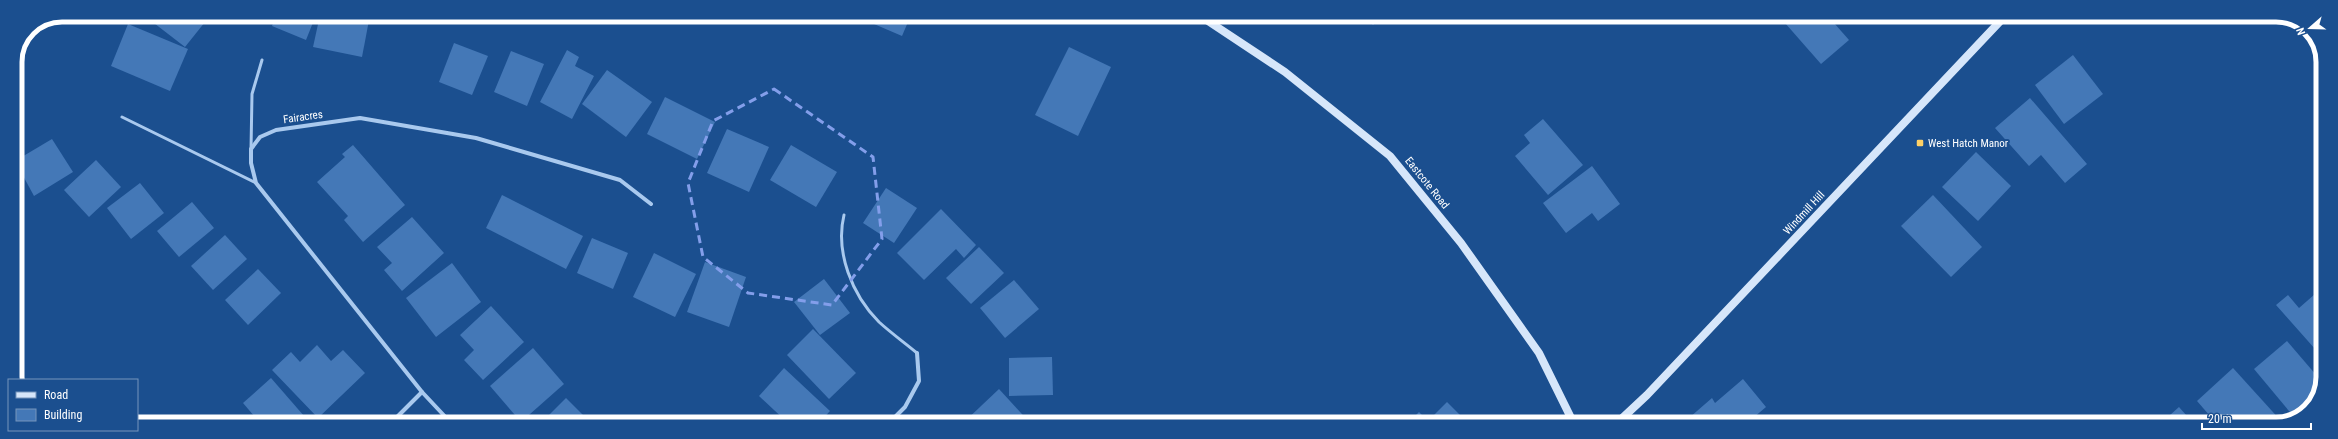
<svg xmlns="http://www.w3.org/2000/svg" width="2338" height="439" font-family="'Roboto Condensed',sans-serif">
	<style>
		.building { fill: #4478b7 }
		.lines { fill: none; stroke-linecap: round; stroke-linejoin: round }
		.lane { stroke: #a9c9ee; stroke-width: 3 }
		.street { stroke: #a9c9ee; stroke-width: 4 }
		.secondary { stroke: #d6e6fa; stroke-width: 8 }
		.marked { fill: none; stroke: #839eea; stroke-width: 3; stroke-dasharray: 8 5; stroke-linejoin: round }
		.poi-dot { fill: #ffd166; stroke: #1b4f8f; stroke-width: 1.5 }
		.labels { text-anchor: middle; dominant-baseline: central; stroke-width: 4; stroke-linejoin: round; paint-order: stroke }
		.street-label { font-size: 11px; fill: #fff; stroke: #1b4f8f }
		.poi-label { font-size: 11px; fill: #fff; stroke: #1b4f8f; text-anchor: start }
		.rim { fill: none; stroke: #fff; stroke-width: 5 }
	</style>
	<rect width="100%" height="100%" fill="#1b4f8f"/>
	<g class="building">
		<polygon points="154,15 206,15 209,17 185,47 150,20"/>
		<polygon points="241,15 265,15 263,23"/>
		<polygon points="276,15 316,15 306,40 272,26"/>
		<polygon points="320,15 370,15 362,57 313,47"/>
		<polygon points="853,15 911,15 902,36"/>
		<polygon points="1364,15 1383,15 1373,25"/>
		<polygon points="1778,15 1827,15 1849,40 1821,64"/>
		<polygon points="1846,15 1863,15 1854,24"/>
		<polygon points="128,24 188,49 170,91 111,66"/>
		<polygon points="454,43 488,56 472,95 439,82"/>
		<polygon points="1069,47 1111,67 1078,136 1035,115"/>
		<polygon points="567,50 579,57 575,66 594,76 572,119 540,102"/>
		<polygon points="511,51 544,64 527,106 494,92"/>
		<polygon points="2073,55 2103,94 2064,124 2035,85"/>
		<polygon points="607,70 652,102 626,137 582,104"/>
		<polygon points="665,97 715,122 697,159 647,134"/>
		<polygon points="2030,98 2087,164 2065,183 2041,155 2029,166 1995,128"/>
		<polygon points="1543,119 1583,165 1548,195 1515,156 1530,143 1524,135"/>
		<polygon points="727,129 769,147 749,192 707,173"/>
		<polygon points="52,139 73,172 34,196 15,161"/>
		<polygon points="353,145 405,205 363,242 344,220 348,216 317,182 345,157 342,154"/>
		<polygon points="791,145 837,172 816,207 770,180"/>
		<polygon points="1976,152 2011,186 1978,221 1942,187"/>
		<polygon points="96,160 121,187 89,217 64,190"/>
		<polygon points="1592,166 1620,204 1598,221 1592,213 1566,233 1543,203"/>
		<polygon points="140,183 164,213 131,239 107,208"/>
		<polygon points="886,188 917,208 894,243 863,223"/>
		<polygon points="502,195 583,236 566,269 486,228"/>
		<polygon points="1933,195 1982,247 1951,277 1901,226"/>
		<polygon points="192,202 214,228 179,257 157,231"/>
		<polygon points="941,209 976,245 964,258 956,249 924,280 897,253"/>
		<polygon points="412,217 444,253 402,291 384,270 392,263 377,247"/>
		<polygon points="225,235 247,259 213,290 191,266"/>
		<polygon points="592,238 628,253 613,289 577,273"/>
		<polygon points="979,247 1004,273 971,304 946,278"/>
		<polygon points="654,253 696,274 675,317 633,297"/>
		<polygon points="705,262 746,277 729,327 687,312"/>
		<polygon points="452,263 481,302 436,337 406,298"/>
		<polygon points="258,269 281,293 248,325 225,300"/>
		<polygon points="824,279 850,313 820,335 794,302"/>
		<polygon points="1014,280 1039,309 1005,338 980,308"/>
		<polygon points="2323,287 2323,358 2276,305 2288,295 2299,308"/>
		<polygon points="491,306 524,342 483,380 464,360 474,350 460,335"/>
		<polygon points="813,329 856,373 829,399 787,355"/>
		<polygon points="2287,341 2323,383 2307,412 2294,417 2254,369"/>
		<polygon points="317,345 331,361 343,350 365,373 318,418 272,370 291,352 300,362"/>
		<polygon points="533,348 564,384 521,422 490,386"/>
		<polygon points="1052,357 1053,395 1009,396 1009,358"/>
		<polygon points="784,368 830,411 818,424 789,424 759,396"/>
		<polygon points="2233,368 2282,422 2277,424 2217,424 2197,401"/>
		<polygon points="271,378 311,424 261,424 243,403"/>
		<polygon points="1743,379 1766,407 1746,424 1682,424 1712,398 1715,403"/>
		<polygon points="999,389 1031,424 962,424"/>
		<polygon points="566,398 592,424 540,424"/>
		<polygon points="1447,402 1469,424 1407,424 1419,412 1428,421"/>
		<polygon points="2179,407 2194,424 2160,424"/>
	</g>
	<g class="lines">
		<g class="lane">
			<polyline points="122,117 256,183"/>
			<polyline points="251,149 252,94 262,60"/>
			<path d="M844,215C835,252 852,295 879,322C891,333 905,343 917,353"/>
		</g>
		<g class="street">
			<polyline points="390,424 422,392"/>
			<polyline points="452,424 422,392 256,183 251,163 251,149 260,137 276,130 360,118 476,138 620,180 651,204"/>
			<polyline points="888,424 905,407 919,381 917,353"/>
		</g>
		<g class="secondary">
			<polyline points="1199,15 1285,72 1390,156 1461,243 1539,353 1574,424"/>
			<polyline points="1616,424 1647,395 2006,15"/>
		</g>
	</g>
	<path class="marked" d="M774,89L873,157L882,239L832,305L748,293L703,257L688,183L713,121Z"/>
	<rect class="poi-dot" x="1916" y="139" width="8" height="8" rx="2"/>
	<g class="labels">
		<g class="street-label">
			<text transform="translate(303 117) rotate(-8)">Fairacres</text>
			<text transform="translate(1427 183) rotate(51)">Eastcote Road</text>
			<text transform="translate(1804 213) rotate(-47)">Windmill Hill</text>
		</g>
		<g class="poi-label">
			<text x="1928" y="143">West Hatch Manor</text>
		</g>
	</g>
	<path d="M0 0H2338V439H0ZM62 22H2276A40 40 0 0 1 2316 62V377A40 40 0 0 1 2276 417H62A40 40 0 0 1 22 377V62A40 40 0 0 1 62 22Z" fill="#1b4f8f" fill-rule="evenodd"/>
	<path class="rim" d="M62 22H2276A40 40 0 0 1 2316 62V377A40 40 0 0 1 2276 417H62A40 40 0 0 1 22 377V62A40 40 0 0 1 62 22Z"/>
	<rect x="8" y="379" width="130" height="52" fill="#1b4f8f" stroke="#7695bc"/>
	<rect x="16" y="392" width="20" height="6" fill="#d6e6fa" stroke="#7695bc"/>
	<text x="44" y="399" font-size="12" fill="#ffffff">Road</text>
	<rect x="16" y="409" width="20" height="12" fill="#4478b7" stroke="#7695bc"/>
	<text x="44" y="419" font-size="12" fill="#ffffff">Building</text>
	<g transform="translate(2310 28) rotate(250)" stroke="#1b4f8f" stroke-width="3" paint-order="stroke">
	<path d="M0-3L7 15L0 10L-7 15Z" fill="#ffffff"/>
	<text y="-6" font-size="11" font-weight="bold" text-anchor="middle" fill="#ffffff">N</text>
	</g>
	<path d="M2202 423v6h109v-6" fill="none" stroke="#ffffff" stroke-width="2"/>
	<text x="2208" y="423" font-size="12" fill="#ffffff" stroke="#1b4f8f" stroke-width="3" paint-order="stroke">20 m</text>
</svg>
